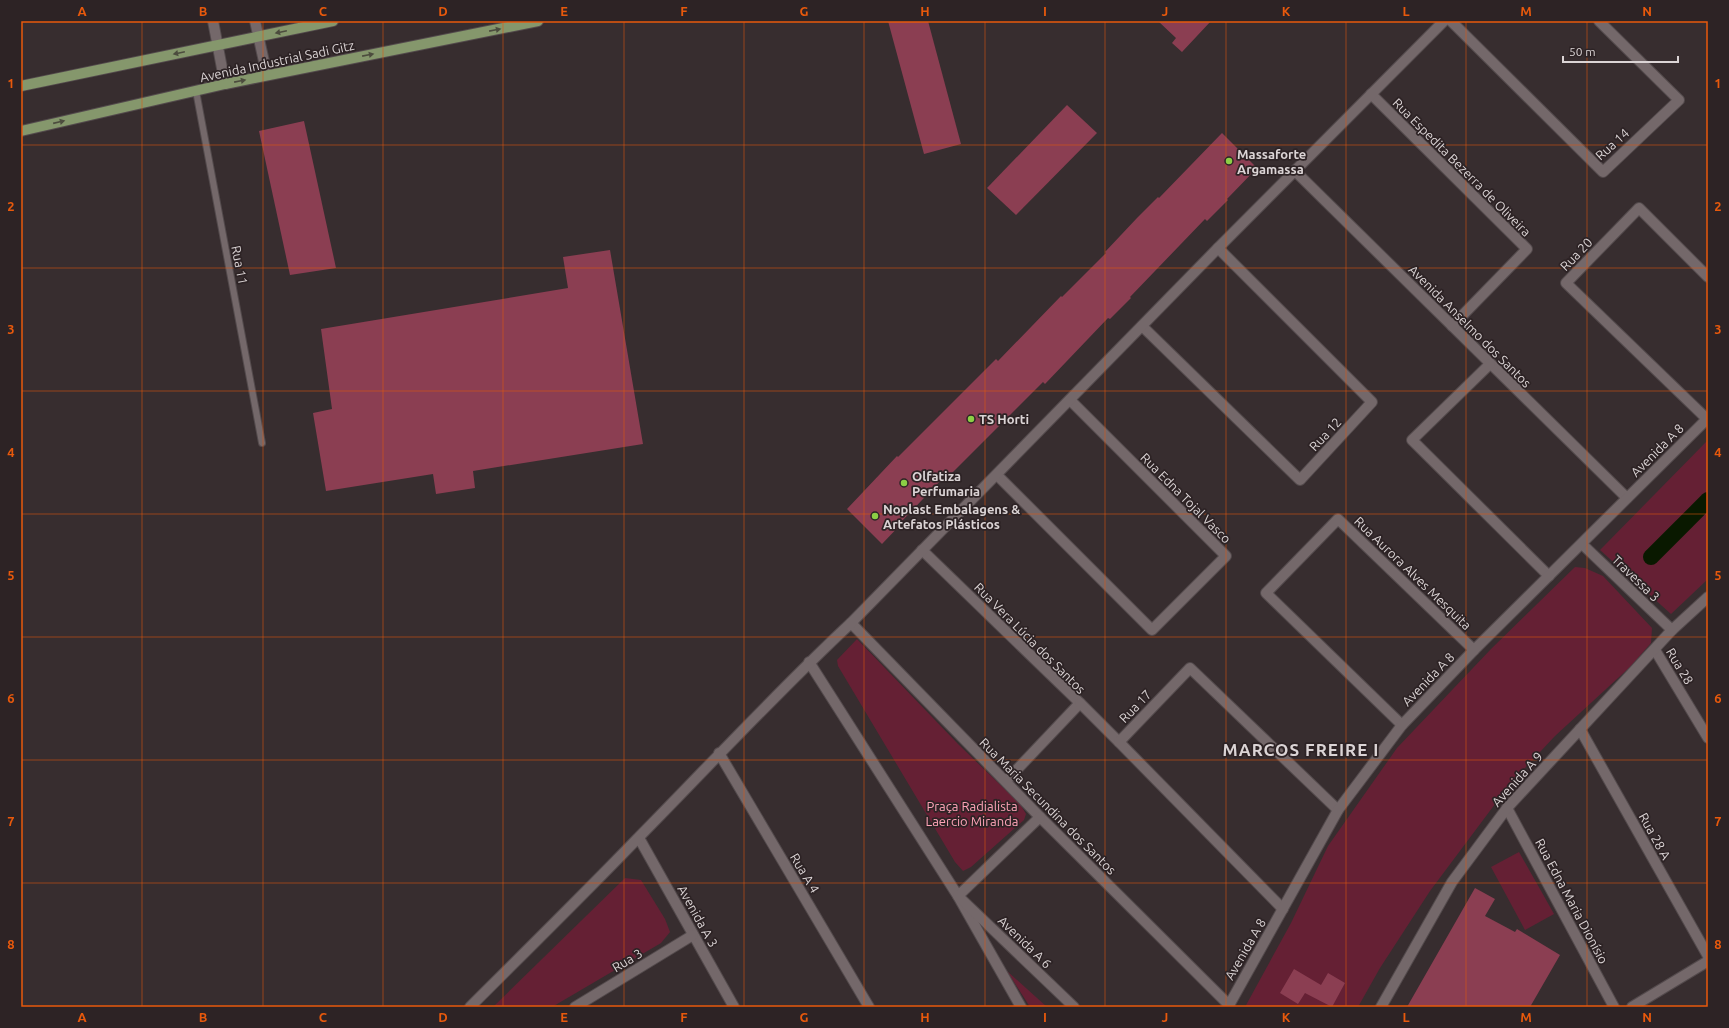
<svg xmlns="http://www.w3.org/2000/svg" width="1729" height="1028" font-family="Ubuntu,sans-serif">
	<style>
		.green { fill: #652034 }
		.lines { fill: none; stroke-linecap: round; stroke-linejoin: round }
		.canal { stroke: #091900; stroke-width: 16 }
		.building { fill: #8b3e52 }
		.lane-casing { stroke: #534a4c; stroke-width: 8 }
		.street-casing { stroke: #534a4c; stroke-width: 12 }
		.secondary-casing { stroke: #534a4c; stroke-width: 12 }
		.primary-casing { stroke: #534a4c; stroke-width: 12 }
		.lane { stroke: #74686a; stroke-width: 6 }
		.street { stroke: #74686a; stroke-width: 10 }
		.secondary { stroke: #74686a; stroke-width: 10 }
		.primary { stroke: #85976c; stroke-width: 10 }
		.oneway { fill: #4c4c3e }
		.grid { fill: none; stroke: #e8590c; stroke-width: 1; stroke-opacity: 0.55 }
		.poi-dot { fill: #8cce45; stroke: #2d2325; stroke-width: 1.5 }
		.labels { text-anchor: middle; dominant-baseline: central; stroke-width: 3.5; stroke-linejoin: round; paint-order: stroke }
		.street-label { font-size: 13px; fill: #dbd4d5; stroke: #2d2325 }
		.poi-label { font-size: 13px; font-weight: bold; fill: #dbd4d5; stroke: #2d2325; text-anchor: start }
		.park-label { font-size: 13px; fill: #ffa4b8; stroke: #2d2325 }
		.district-label { font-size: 17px; font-weight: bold; letter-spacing: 1px; fill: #dbd4d5; stroke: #2d2325 }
		.neatline { fill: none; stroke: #e8590c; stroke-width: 1.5 }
		.grid-label { font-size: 13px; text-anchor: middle; font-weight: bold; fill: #e8590c }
	</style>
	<rect width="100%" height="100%" fill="#372d2f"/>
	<g class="green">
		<polygon points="1708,440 1708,579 1671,614 1600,550"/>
		<polygon points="1575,567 1585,568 1603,576 1652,628 1651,643 1630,667 1555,736 1510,784 1430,891 1380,968 1358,1007 1245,1007 1291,923 1328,846 1397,748 1491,649"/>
		<polygon points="857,639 958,744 1020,804 1026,814 1024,820 971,867 963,871 955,862 838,666 837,660"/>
		<polygon points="1519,852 1554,914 1525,930 1491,867"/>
		<polygon points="625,878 641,880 665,919 670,932 661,943 552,1007 493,1007"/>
		<polygon points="1007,971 1047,1007 1030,1007"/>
	</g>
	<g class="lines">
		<polyline class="canal" points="1651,557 1708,500"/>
	</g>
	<g class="building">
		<polygon points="888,21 928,21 961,144 924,154"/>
		<polygon points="1158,21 1211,21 1182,52 1172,43 1176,38"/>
		<polygon points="1067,105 1097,133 1016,215 987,188"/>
		<polygon points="304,121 336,268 290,275 259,131"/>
		<polygon points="1222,133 1257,168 1227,199 1228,200 1207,221 1205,219 1130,297 1131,298 1110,319 1108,318 1045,384 1043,382 945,480 943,478 902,521 903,522 882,544 847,509 897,456 898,457 996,359 998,361 1061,296 1062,297 1106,253 1105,252 1137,218 1158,197 1159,198"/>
		<polygon points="610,250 643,444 473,471 475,488 436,494 433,474 326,491 313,413 332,409 321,329 568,288 563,257"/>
		<polygon points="1475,888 1495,899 1485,916 1515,932 1517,929 1560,955 1530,1007 1407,1007"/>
		<polygon points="1294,969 1321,985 1328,973 1345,983 1332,1007 1305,993 1298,1004 1280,993"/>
	</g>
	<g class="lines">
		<g class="lane-casing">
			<polyline id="lane" points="196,91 262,443"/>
		</g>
		<g class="street-casing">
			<g id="street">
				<polyline points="1451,21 1603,172 1679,100 1599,21"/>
				<polyline points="1371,94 1527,249 1452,326"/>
				<polyline points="1295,171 1627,498"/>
				<polyline points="1142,326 1300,480 1372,402 1218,248"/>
				<polyline points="1490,364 1412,440 1549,576"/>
				<polyline points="1707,419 1566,283 1639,208 1708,277"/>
				<polyline points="997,475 1152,630 1226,556 1070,400"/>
				<polyline points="1582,544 1672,630"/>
				<polyline points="922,550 1080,703 1006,781"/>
				<polyline points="851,623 1040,817 1229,1005"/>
				<polyline points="1655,650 1708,738"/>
				<polyline points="809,662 958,896 1021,1007"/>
				<polyline points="1080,703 1119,742"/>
				<polyline points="1402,725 1266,593 1338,519 1474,650"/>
				<polyline points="1580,729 1708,956"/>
				<polyline points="1507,808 1614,1007"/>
				<polyline points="1040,817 958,896 1074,1007"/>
				<polyline points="639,838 734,1007"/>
				<polyline points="1283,909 1119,742 1190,668 1338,810"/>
				<polyline points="575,1007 693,935"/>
				<polyline points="1228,1007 1338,810 1402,725 1474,650 1708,418"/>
				<polyline points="1381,1007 1452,882 1507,808 1672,630 1708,597"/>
				<polyline points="1632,1007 1708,961"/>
			</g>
		</g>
		<g class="secondary-casing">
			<g id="secondary">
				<polyline points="213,21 225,84"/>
				<polyline points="255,21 267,75"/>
				<polyline points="719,753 869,1007"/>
				<path d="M470,1007C526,951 583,895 638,838C709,766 777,692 851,623L1218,248L1444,21"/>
			</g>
		</g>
		<g class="primary-casing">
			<g id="primary">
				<polyline points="21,86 333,21"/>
				<polyline points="21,131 225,84 538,21"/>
			</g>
		</g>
		<use href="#lane" class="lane"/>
		<use href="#street" class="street"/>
		<use href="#secondary" class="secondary"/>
		<use href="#primary" class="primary"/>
	</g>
	<defs><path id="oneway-solid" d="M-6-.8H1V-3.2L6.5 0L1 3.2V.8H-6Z"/></defs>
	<g class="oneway">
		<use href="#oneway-solid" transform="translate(495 30) rotate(-11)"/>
		<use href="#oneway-solid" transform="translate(281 32) rotate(168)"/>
		<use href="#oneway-solid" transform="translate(179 53) rotate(168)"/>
		<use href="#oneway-solid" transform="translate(368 55) rotate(-11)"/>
		<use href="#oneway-solid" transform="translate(240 81) rotate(-11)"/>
		<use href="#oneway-solid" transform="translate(59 122) rotate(-13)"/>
	</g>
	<path class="grid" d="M142,21V1007M263,21V1007M383,21V1007M503,21V1007M624,21V1007M744,21V1007M864,21V1007M985,21V1007M1105,21V1007M1226,21V1007M1346,21V1007M1466,21V1007M1587,21V1007M21,145H1708M21,268H1708M21,391H1708M21,514H1708M21,637H1708M21,760H1708M21,883H1708"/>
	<g class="poi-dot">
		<circle cx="1229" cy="161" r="4"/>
		<circle cx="971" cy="419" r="4"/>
		<circle cx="904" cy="483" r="4"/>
		<circle cx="875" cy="516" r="4"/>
	</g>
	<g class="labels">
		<g class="street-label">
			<text transform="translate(277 61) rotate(-12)">Avenida Industrial Sadi Gitz</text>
			<text transform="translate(1612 144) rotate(-42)">Rua 14</text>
			<text transform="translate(1462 167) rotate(45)">Rua Espedita Bezerra de Oliveira</text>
			<text transform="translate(1576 254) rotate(-46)">Rua 20</text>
			<text transform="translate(240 265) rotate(79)">Rua 11</text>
			<text transform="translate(1470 326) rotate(45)">Avenida Anselmo dos Santos</text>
			<text transform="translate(1325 434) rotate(-47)">Rua 12</text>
			<text transform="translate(1657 450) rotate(-45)">Avenida A 8</text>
			<text transform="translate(1186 498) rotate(45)">Rua Edna Tojal Vasco</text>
			<text transform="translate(1413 573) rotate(44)">Rua Aurora Alves Mesquita</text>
			<text transform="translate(1636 578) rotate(44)">Travessa 3</text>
			<text transform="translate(1030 638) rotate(45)">Rua Vera Lúcia dos Santos</text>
			<text transform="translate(1680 666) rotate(59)">Rua 28</text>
			<text transform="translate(1428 679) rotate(-46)">Avenida A 8</text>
			<text transform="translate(1135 706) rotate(-46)">Rua 17</text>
			<text transform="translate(1517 779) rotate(-48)">Avenida A 9</text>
			<text transform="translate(1048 806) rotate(45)">Rua Maria Secundina dos Santos</text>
			<text transform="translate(1655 836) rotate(61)">Rua 28 A</text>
			<text transform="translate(805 873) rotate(59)">Rua A 4</text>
			<text transform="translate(1572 901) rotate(62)">Rua Edna Maria Dionísio</text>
			<text transform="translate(698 916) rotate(61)">Avenida A 3</text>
			<text transform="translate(1025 942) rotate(44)">Avenida A 6</text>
			<text transform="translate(1245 949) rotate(-60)">Avenida A 8</text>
			<text transform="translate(627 960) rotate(-31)">Rua 3</text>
		</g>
		<g class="poi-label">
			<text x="1237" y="154">Massaforte<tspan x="1237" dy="15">Argamassa</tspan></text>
			<text x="979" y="419">TS Horti</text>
			<text x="912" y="476">Olfatiza<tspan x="912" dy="15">Perfumaria</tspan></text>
			<text x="883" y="509">Noplast Embalagens &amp;<tspan x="883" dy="15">Artefatos Plásticos</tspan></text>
		</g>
		<g class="park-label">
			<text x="972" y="806">Praça Radialista<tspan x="972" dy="15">Laercio Miranda</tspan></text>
		</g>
		<g class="district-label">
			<text x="1301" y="749">MARCOS FREIRE I</text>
		</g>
	</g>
	<rect width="1729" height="1028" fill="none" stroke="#2d2325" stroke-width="44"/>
	<path d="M1563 56v6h115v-6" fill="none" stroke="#dbd4d5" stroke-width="2"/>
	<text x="1569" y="56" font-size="12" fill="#dbd4d5" stroke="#2d2325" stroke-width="3" paint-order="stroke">50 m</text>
	<rect x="22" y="22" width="1685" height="984" class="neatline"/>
	<g class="grid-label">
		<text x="82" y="16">A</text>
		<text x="203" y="16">B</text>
		<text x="323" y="16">C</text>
		<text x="443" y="16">D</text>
		<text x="564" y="16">E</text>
		<text x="684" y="16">F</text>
		<text x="804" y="16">G</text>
		<text x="925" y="16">H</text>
		<text x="1045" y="16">I</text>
		<text x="1165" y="16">J</text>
		<text x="1286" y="16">K</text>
		<text x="1406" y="16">L</text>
		<text x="1526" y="16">M</text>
		<text x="1647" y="16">N</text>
		<text x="11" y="88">1</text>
		<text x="1718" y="88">1</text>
		<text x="11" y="211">2</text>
		<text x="1718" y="211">2</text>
		<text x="11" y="334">3</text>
		<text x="1718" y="334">3</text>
		<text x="11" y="457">4</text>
		<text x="1718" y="457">4</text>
		<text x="11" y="580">5</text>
		<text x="1718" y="580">5</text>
		<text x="11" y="703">6</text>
		<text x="1718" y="703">6</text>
		<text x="11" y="826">7</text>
		<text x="1718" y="826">7</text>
		<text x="11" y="949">8</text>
		<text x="1718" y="949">8</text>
		<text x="82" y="1022">A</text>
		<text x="203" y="1022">B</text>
		<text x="323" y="1022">C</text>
		<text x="443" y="1022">D</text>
		<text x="564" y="1022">E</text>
		<text x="684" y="1022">F</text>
		<text x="804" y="1022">G</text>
		<text x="925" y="1022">H</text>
		<text x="1045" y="1022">I</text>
		<text x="1165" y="1022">J</text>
		<text x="1286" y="1022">K</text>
		<text x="1406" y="1022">L</text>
		<text x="1526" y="1022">M</text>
		<text x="1647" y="1022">N</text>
	</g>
</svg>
